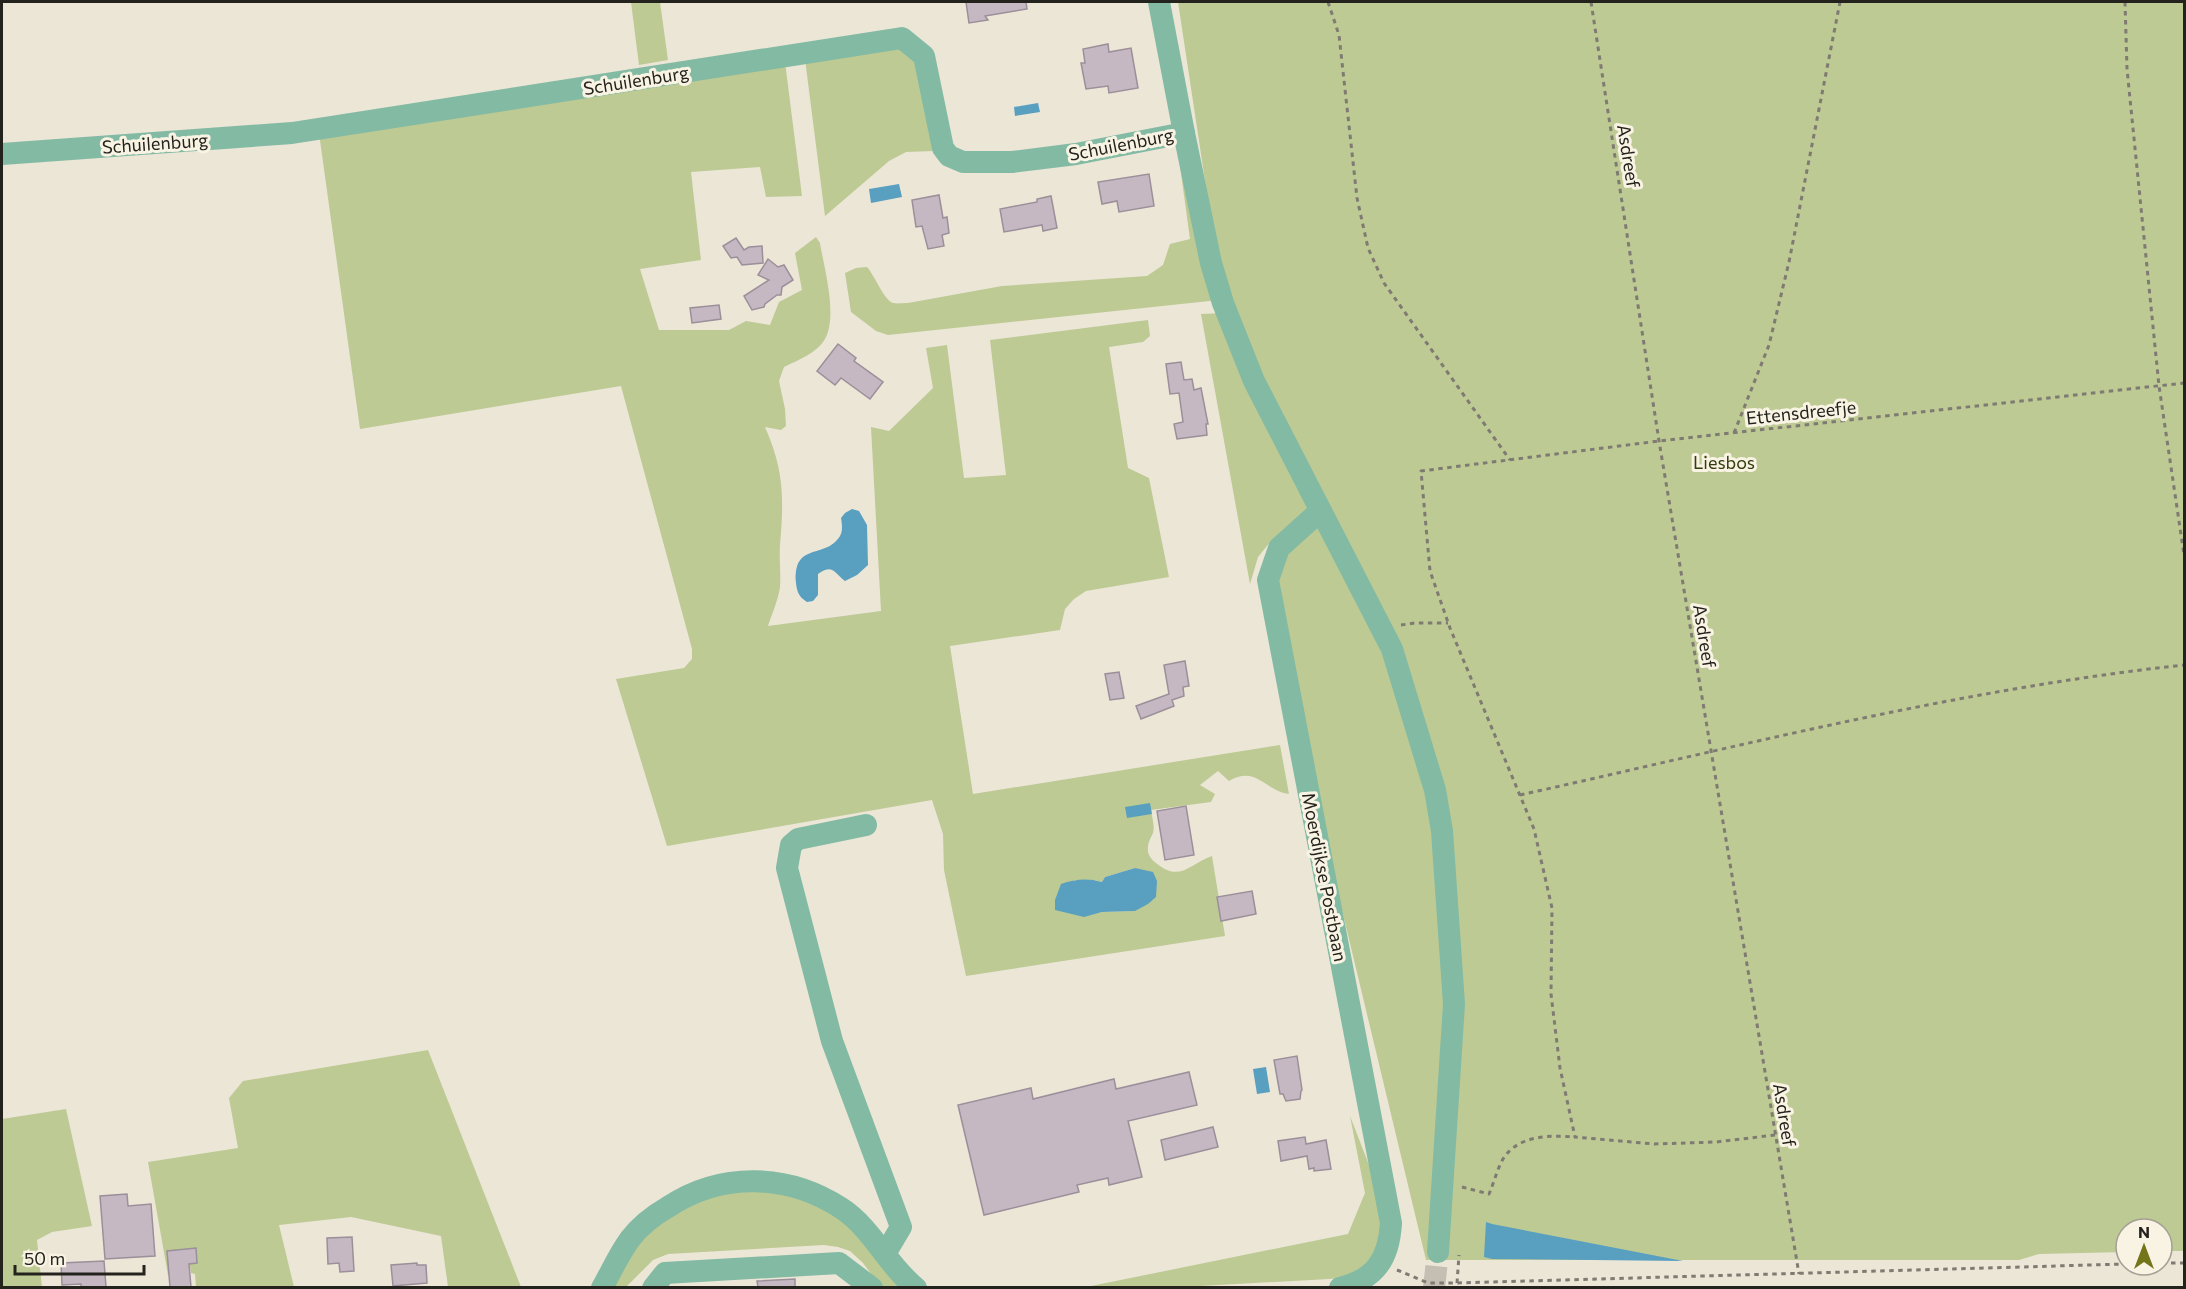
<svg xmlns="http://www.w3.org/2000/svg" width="2186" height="1289" font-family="Commissioner,sans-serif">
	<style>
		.green { fill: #bdca94; fill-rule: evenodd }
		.water { fill: #599fc0 }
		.building { fill: #c5b8c3; stroke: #9b8f9a; stroke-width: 1.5 }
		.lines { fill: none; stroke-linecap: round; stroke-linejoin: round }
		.minor-tunnel { stroke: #c4bfb2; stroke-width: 22; stroke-dasharray: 22 11; stroke-linecap: butt }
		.path { stroke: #7f7b72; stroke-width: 3; stroke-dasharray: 4.5 4.5; stroke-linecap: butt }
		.minor { stroke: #83baa3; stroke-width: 22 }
		.labels { text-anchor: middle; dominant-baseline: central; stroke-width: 6; stroke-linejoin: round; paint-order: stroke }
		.street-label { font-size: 18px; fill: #24221d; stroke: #f9f3e4 }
		.park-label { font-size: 18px; fill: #343d0d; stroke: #f9f3e4 }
	</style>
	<rect width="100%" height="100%" fill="#ece6d7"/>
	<g class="green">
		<polygon points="631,2 660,2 668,60 639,65"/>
		<polygon points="1178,2 2184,2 2184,1251 2162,1251 2162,1229 2126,1229 2126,1252 2039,1254 2019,1260 1426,1260 1336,885 1271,541 1258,557 1250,584 1201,314 1225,313"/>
		<polygon points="895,45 914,49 934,151 906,152 889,161 825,216 805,59"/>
		<path d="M785,62L802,196L766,197L760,167L691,172L701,260L640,269L659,330H729L746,321L770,325L779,302L802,290L795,253L816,237L820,243C824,268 838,315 825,339C817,353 798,360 784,367L779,381L785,409L786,426L781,430L765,427C784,470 784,498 780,545C779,558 781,573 780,587C778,601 772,613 768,626L881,611L871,427L889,431L933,388L926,348L947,345L964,478L1006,475L990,340L1148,320L1150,336L1143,342L1109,347L1128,468L1149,478L1169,577L1086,591L1074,599L1065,609L1060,630L950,646L973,794L1280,745L1289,794C1265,791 1256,765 1229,781L1218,771L1200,785L1215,794L1211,802L1151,810C1152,817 1155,827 1153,833C1151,838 1148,842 1148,847C1147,854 1151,859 1156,863C1180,883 1189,864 1212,856L1225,936L966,976L944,870L943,834L932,800L667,846L616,679L684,668L692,659V649L621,386L360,429L319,133ZM1135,868V911L1102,912L1084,916L1074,880H1094L1102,882L1105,877Z"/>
		<path d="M1176,137L1219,300L888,335L876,331L851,312L845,273L856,268L867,267C875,276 884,300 893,303C897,304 904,303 908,303L1002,286L1147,276L1163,265L1170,244L1190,239Z"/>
		<polygon points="428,1050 521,1287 448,1287 441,1236 351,1217 279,1225 294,1287 196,1287 195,1274 191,1273 190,1265 174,1265 168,1275 148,1162 238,1148 229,1098 243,1081"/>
		<polygon points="66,1109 92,1226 52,1232 37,1240 42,1287 2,1287 2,1119"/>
		<polygon points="1350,1116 1383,1201 1385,1222 1375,1259 1343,1278 1329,1279 1182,1287 1081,1288 1348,1234 1365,1193"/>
		<polygon points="753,1183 829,1205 909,1287 881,1287 863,1263 850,1251 838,1247 824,1245 668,1254 653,1260 626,1287 610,1288 634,1245 680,1203"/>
	</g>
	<g class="water">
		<polygon points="1038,103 1040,112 1015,116 1014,107"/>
		<polygon points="899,184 902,197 871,203 869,189"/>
		<path d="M852,509L859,511L867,525L868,565L857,575L845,581C833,572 833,564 818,574V595L813,601L807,602C799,597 797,592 796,583C793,541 825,560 840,536C843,531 842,524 841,518L845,513Z"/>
		<polygon points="1150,803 1152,814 1127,818 1125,807"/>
		<path d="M1135,868L1153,872L1157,881L1156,897L1148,904L1135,911L1102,912L1084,917L1055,910V900L1061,884C1075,879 1088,878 1102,882L1105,877Z"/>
		<polygon points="1266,1067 1270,1092 1257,1094 1253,1069"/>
		<polygon points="1486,1222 1492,1224 1683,1261 1492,1259 1484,1257"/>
	</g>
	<g class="building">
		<polygon points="966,2 1026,2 1027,9 985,16 988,20 969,23"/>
		<polygon points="1108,44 1109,52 1131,48 1138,88 1109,93 1108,86 1086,89 1081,63 1085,63 1083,49"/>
		<polygon points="1149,174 1154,206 1119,212 1117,201 1102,204 1098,182"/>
		<polygon points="939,195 943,218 947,217 949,233 942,235 944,246 928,249 922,226 916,227 912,200"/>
		<polygon points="1051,196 1057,228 1043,231 1042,225 1004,232 1000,209 1037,202 1037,199"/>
		<polygon points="736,238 744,250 749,247 762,246 763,263 742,265 737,257 731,258 723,246"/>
		<polygon points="768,259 778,267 784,265 793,280 782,287 781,295 777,295 765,304 764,307 752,310 744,296 769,280 758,275"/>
		<polygon points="719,305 721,319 692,323 690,308"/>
		<polygon points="838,344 856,358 854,361 883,382 870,399 841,378 835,385 817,371"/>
		<polygon points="1181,362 1184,380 1192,379 1194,390 1201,388 1208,424 1206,424 1207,435 1177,439 1174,424 1183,422 1179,393 1170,394 1166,364"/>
		<polygon points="1185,661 1189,686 1183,687 1184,696 1172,700 1174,706 1141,719 1136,706 1169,694 1164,665"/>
		<polygon points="1119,672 1124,698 1110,700 1105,674"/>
		<polygon points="1186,806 1194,855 1165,860 1157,811"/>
		<polygon points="1252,891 1256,914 1221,921 1217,897"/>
		<polygon points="1297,1056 1302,1090 1301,1091 1300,1099 1286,1101 1283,1094 1280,1094 1274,1060"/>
		<polygon points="1189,1072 1197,1105 1128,1121 1142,1177 1109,1185 1108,1178 1077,1185 1079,1192 984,1215 958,1105 1031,1088 1033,1099 1114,1079 1116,1089"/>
		<polygon points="1213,1127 1218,1147 1165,1160 1161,1140"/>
		<polygon points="1305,1137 1306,1144 1326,1140 1331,1169 1314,1171 1314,1168 1309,1169 1307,1156 1281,1161 1278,1141"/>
		<polygon points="127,1194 128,1206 151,1204 155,1256 105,1259 100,1196"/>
		<polygon points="352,1237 354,1271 340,1272 339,1263 328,1264 327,1238"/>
		<polygon points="196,1248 197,1263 189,1264 191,1287 170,1287 167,1251"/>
		<polygon points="104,1261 106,1287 81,1287 81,1284 62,1285 61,1263"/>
		<polygon points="417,1263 417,1265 426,1265 427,1283 393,1286 391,1265"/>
		<polygon points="795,1279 795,1287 758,1287 757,1281"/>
	</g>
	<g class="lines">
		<polyline class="minor-tunnel" points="1434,1288 1438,1252"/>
		<g class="path">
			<polyline points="1328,2 1339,35 1357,198 1368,248 1384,283 1510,460"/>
			<polyline points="1591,2 1659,441 1799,1274"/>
			<polyline points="2125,2 2127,69 2159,386 2184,555"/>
			<polyline points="1734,433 1769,345 1789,262 1840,2"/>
			<polyline points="1401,625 1415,623 1448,623"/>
			<path d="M1520,795C1741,746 1960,689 2184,665"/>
			<polyline points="1775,1135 1716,1142 1654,1144 1575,1137 1560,1068 1551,994 1552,908 1534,829 1450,628 1430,571 1421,471 1659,441 2184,383"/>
			<path d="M1462,1187L1489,1194C1494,1183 1497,1169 1503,1159C1518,1135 1550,1135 1575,1137"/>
			<polyline points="2162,1263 2184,1263"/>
			<polyline points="1397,1270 1428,1283 1457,1283 2126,1264"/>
			<polyline points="1457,1283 1459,1255"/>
		</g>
		<g class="minor">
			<polyline points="1159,2 1184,133 1211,263 1223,303 1254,381 1392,649 1435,790 1442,831 1454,1004 1438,1252"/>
			<polyline points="2,154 292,133 902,38 924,56 943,148 949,156 963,162 1012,162 1076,154 1184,133"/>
			<path d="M1320,511L1279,548L1268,580L1391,1223C1389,1258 1376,1279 1340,1288"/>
			<polyline points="866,825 798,839 791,845 787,868 832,1041 901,1227 885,1254"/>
			<path d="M602,1288C611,1272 619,1254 630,1239C640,1226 654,1215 668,1207C721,1172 787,1173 841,1208C872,1228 887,1265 916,1288"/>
			<polyline points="653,1288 665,1273 839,1263 872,1288"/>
		</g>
	</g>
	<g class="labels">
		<g class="street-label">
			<text transform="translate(636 80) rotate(-9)">Schuilenburg</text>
			<text transform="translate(155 143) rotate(-4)">Schuilenburg</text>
			<text transform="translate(1121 144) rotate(-11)">Schuilenburg</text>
			<text transform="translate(1629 156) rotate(81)">Asdreef</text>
			<text transform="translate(1801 412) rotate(-6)">Ettensdreefje</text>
			<text transform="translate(1705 636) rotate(81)">Asdreef</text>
			<text transform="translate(1325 877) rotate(79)">Moerdijkse Postbaan</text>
			<text transform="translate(1785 1115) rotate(81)">Asdreef</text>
		</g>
		<g class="park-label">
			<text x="1724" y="462">Liesbos</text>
		</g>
	</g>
	<rect width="2186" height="1289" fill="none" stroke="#24221d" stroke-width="6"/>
	<g transform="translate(2144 1247)"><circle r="28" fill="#f9f3e4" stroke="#a49f94" stroke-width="1.5"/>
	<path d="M0-4.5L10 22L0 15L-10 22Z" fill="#74741a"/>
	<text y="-9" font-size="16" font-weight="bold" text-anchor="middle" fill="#24221d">N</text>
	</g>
	<path d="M15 1265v9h129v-9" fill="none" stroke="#24221d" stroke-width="3"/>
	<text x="24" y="1265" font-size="18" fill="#24221d" stroke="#f9f3e4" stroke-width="4.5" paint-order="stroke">50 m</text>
</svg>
